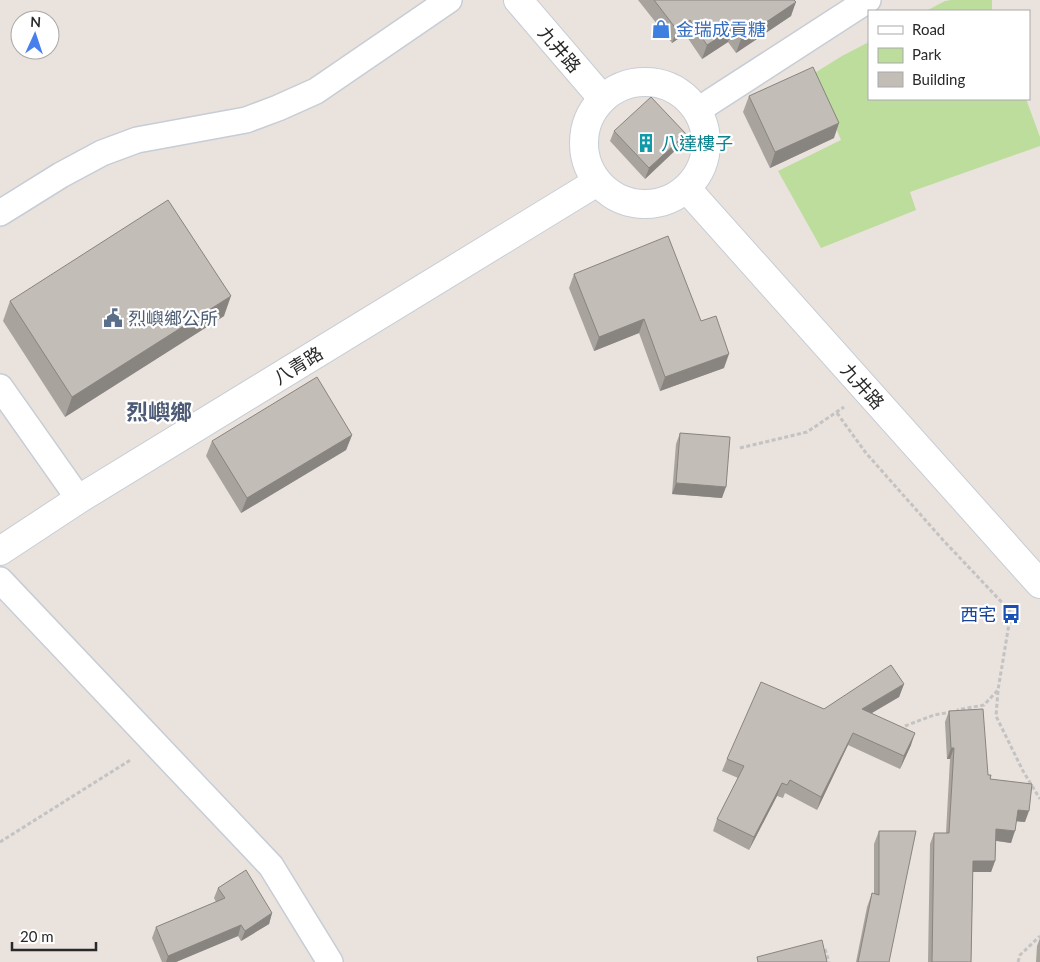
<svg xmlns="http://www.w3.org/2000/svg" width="1040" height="962" font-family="Lato,'Noto Sans TC',sans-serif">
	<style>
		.green { fill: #bcdd9c }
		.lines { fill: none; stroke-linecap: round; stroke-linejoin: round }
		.street-casing { stroke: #c7cdd6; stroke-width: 28 }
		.secondary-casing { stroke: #c7cdd6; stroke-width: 30 }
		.path { stroke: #c3c3c3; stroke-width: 3; stroke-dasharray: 4 2.5; stroke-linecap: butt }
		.street { stroke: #fff; stroke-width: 25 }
		.secondary { stroke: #fff; stroke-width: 28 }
		.wall { fill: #a8a39d }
		.shaded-wall { fill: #888480 }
		.building { fill: #c3bdb7; stroke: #888480 }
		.labels { text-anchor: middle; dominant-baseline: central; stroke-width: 4.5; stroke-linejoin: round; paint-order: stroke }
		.shop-label { font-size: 18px; fill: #366cbe; stroke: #fff; text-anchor: start }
		.street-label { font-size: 18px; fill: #292929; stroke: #fff }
		.culture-label { font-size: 18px; fill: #0d838f; stroke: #fff; text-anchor: start }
		.service-label { font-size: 18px; fill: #4e5e75; stroke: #fff; text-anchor: start }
		.transit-label { font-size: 18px; fill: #164399; stroke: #fff; text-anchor: end }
		.district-label { font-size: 22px; font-weight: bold; fill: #4d5b76; stroke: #fff }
	</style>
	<rect width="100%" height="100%" fill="#eae2dc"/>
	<g class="green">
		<polygon points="951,0 992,0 992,11 926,11 945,1"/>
		<polygon points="869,42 869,99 1026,99 1040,137 1040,146 910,192 916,210 821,248 778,171 841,140 813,74 842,56"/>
	</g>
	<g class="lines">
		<g class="street-casing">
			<g id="street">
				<polyline points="698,110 868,0"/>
				<polyline points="0,213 61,175 102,153 137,140 246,120 278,108 316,91 449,0"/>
				<polyline points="0,387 79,499"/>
				<polyline points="0,580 271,866 330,962"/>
			</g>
		</g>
		<g class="secondary-casing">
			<g id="secondary">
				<polyline points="518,0 602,98"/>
				<circle cx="645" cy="143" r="61"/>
				<polyline points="687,189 1040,584"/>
				<polyline points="0,551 79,499 597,182"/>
			</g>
		</g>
		<g class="path">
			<polyline points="837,413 866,453 943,540 1011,612 998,690 984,705 957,710"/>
			<polyline points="740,448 807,432 844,407"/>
			<polyline points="998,691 996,716 1023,771 1040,799"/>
			<polyline points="905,726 934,715 951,712"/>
			<polyline points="0,842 132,759"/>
			<polyline points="825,949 829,962"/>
			<polyline points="1018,962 1020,955 1040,936"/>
		</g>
		<use href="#street" class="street"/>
		<use href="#secondary" class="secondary"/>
	</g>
	<g class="wall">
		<polygon points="638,0 794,0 791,16 736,53 728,42 702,59 685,34 672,43"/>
		<polygon points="749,96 834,138 770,168 743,112"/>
		<polygon points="614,131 686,134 682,144 645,179 610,141"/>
		<polygon points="574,274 701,321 724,368 660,391 639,333 594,351 569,288"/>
		<polygon points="10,301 224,316 65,417 3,321"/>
		<polygon points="680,433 722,498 672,494 676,444"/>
		<polygon points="352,435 346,450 241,513 206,456 212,441"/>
		<polygon points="904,684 899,697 872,713 911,745 900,769 848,745 817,810 785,793 783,798 777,796 749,850 713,831 717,819 738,778 722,771 727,759 824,709"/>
		<polygon points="949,711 990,779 1025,822 1016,821 1011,843 996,841 995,861 991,872 973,872 971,962 928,962 930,844 934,833 946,833 950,759 947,759 945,722"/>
		<polygon points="879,831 889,962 856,962 867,907 872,893 874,894 874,844"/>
		<polygon points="218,888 272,913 269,924 241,941 238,936 176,962 162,962 152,938 156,927 216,902 214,898"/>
		<polygon points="1040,938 1040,962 1036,962 1037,946"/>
	</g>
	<g class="shaded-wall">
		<polygon points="796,2 791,16 736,53 741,39"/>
		<polygon points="690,20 685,34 672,43 677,30"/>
		<polygon points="733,28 728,42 702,59 707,45"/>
		<polygon points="839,123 834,138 770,168 775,152"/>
		<polygon points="686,134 682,144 645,179 649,168"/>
		<polygon points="231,296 224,316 65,417 72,397"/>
		<polygon points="644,319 639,333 594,351 599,337"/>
		<polygon points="729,354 724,368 660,391 665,377"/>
		<polygon points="352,435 346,450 241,513 247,498"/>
		<polygon points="676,483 726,487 722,498 672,494"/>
		<polygon points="904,684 899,697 858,721 862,709"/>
		<polygon points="853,733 848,745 817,810 821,797"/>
		<polygon points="915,733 911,745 900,769 904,756"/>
		<polygon points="951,748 954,748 950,759 947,759"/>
		<polygon points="782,783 777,796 749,850 754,837"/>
		<polygon points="1018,810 1029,811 1025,822 1014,821"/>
		<polygon points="996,829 1015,831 1011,843 992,840"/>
		<polygon points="973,861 995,861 991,872 969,872"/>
		<polygon points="272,913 269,924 241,941 245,931"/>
		<polygon points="241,925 238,936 176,962 166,962 168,956"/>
	</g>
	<g class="building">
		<polygon points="654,0 794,0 796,2 741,39 733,28 707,45 690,20 677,30"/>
		<polygon points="813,67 839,123 775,152 749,96"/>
		<polygon points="651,97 686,134 649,168 614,131"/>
		<polygon points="168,200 231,296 72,397 10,301"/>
		<polygon points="668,236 701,321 716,316 729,354 665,377 644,319 599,337 574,274"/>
		<polygon points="317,377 352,435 247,498 212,441"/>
		<polygon points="680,433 730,437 726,487 676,483"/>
		<polygon points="891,665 904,684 862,709 915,733 904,756 853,733 821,797 790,780 787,785 782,783 754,837 717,819 744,766 727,759 761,682 824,709"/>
		<polygon points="983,709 988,775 991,775 990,779 1032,784 1029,811 1018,810 1015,831 996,829 995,861 973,861 971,962 932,962 934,833 949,833 954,748 951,748 949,711"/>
		<polygon points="879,831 916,831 889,962 858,962 872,893 879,895"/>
		<polygon points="246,870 272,913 245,931 241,925 168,956 156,927 225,898 218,888"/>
		<polygon points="822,940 827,962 758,962 757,957"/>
	</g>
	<defs>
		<g id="shop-bare" transform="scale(1.5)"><path d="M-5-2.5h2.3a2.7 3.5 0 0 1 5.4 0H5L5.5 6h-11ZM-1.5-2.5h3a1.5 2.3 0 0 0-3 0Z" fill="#3f7fe0" stroke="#fff" stroke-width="2.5" paint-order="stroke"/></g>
		<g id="building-bare" transform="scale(1.5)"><path d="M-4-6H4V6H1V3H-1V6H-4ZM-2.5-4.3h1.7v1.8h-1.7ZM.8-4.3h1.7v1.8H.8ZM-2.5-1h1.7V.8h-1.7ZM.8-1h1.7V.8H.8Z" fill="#0f9aa8" stroke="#fff" stroke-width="2.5" paint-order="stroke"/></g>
		<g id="civic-bare" transform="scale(1.5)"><path d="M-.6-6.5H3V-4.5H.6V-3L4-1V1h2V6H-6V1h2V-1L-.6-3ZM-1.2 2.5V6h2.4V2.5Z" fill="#5c6f8a" stroke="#fff" stroke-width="2.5" paint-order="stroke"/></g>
		<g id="bus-bare" transform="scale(1.5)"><path d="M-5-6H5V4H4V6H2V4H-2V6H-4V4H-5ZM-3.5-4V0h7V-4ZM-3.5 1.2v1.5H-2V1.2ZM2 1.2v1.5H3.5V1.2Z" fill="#1a4fb4" stroke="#fff" stroke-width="2.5" paint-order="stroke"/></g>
	</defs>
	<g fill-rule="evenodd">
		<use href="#shop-bare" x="661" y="29"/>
		<use href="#building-bare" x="646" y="143"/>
		<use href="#civic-bare" x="113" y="318"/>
		<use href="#bus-bare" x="1011" y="614"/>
	</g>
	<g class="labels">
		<g class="shop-label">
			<text x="676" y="29">金瑞成貢糖</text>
		</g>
		<g class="street-label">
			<text transform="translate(560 49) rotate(49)">九井路</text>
			<text transform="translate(298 365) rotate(-32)">八青路</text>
			<text transform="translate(863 386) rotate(48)">九井路</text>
		</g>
		<g class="culture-label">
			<text x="661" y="143">八達樓子</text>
		</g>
		<g class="service-label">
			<text x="128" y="318">烈嶼鄉公所</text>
		</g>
		<g class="transit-label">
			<text x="996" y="614">西宅</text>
		</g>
		<g class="district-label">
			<text x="159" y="411">烈嶼鄉</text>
		</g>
	</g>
	<rect x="868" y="10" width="162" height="90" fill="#ffffff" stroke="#a9a9a9"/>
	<rect x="878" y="26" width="25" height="8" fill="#ffffff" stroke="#a9a9a9"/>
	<text x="912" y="35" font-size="15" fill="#292929">Road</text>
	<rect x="878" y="48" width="25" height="15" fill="#bcdd9c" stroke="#a9a9a9"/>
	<text x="912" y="60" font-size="15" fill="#292929">Park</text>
	<rect x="878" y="72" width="25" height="15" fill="#c3bdb7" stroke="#a9a9a9"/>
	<text x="912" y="85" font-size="15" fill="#292929">Building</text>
	<g transform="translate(35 35) rotate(3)"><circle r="24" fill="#ffffff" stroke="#a9a9a9"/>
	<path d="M0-4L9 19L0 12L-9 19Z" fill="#477fec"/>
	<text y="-8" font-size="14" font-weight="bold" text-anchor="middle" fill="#292929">N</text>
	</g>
	<path d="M12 942v8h84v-8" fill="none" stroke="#292929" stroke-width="2.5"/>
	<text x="20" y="942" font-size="15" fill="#292929" stroke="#ffffff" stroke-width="4" paint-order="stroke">20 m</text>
</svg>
